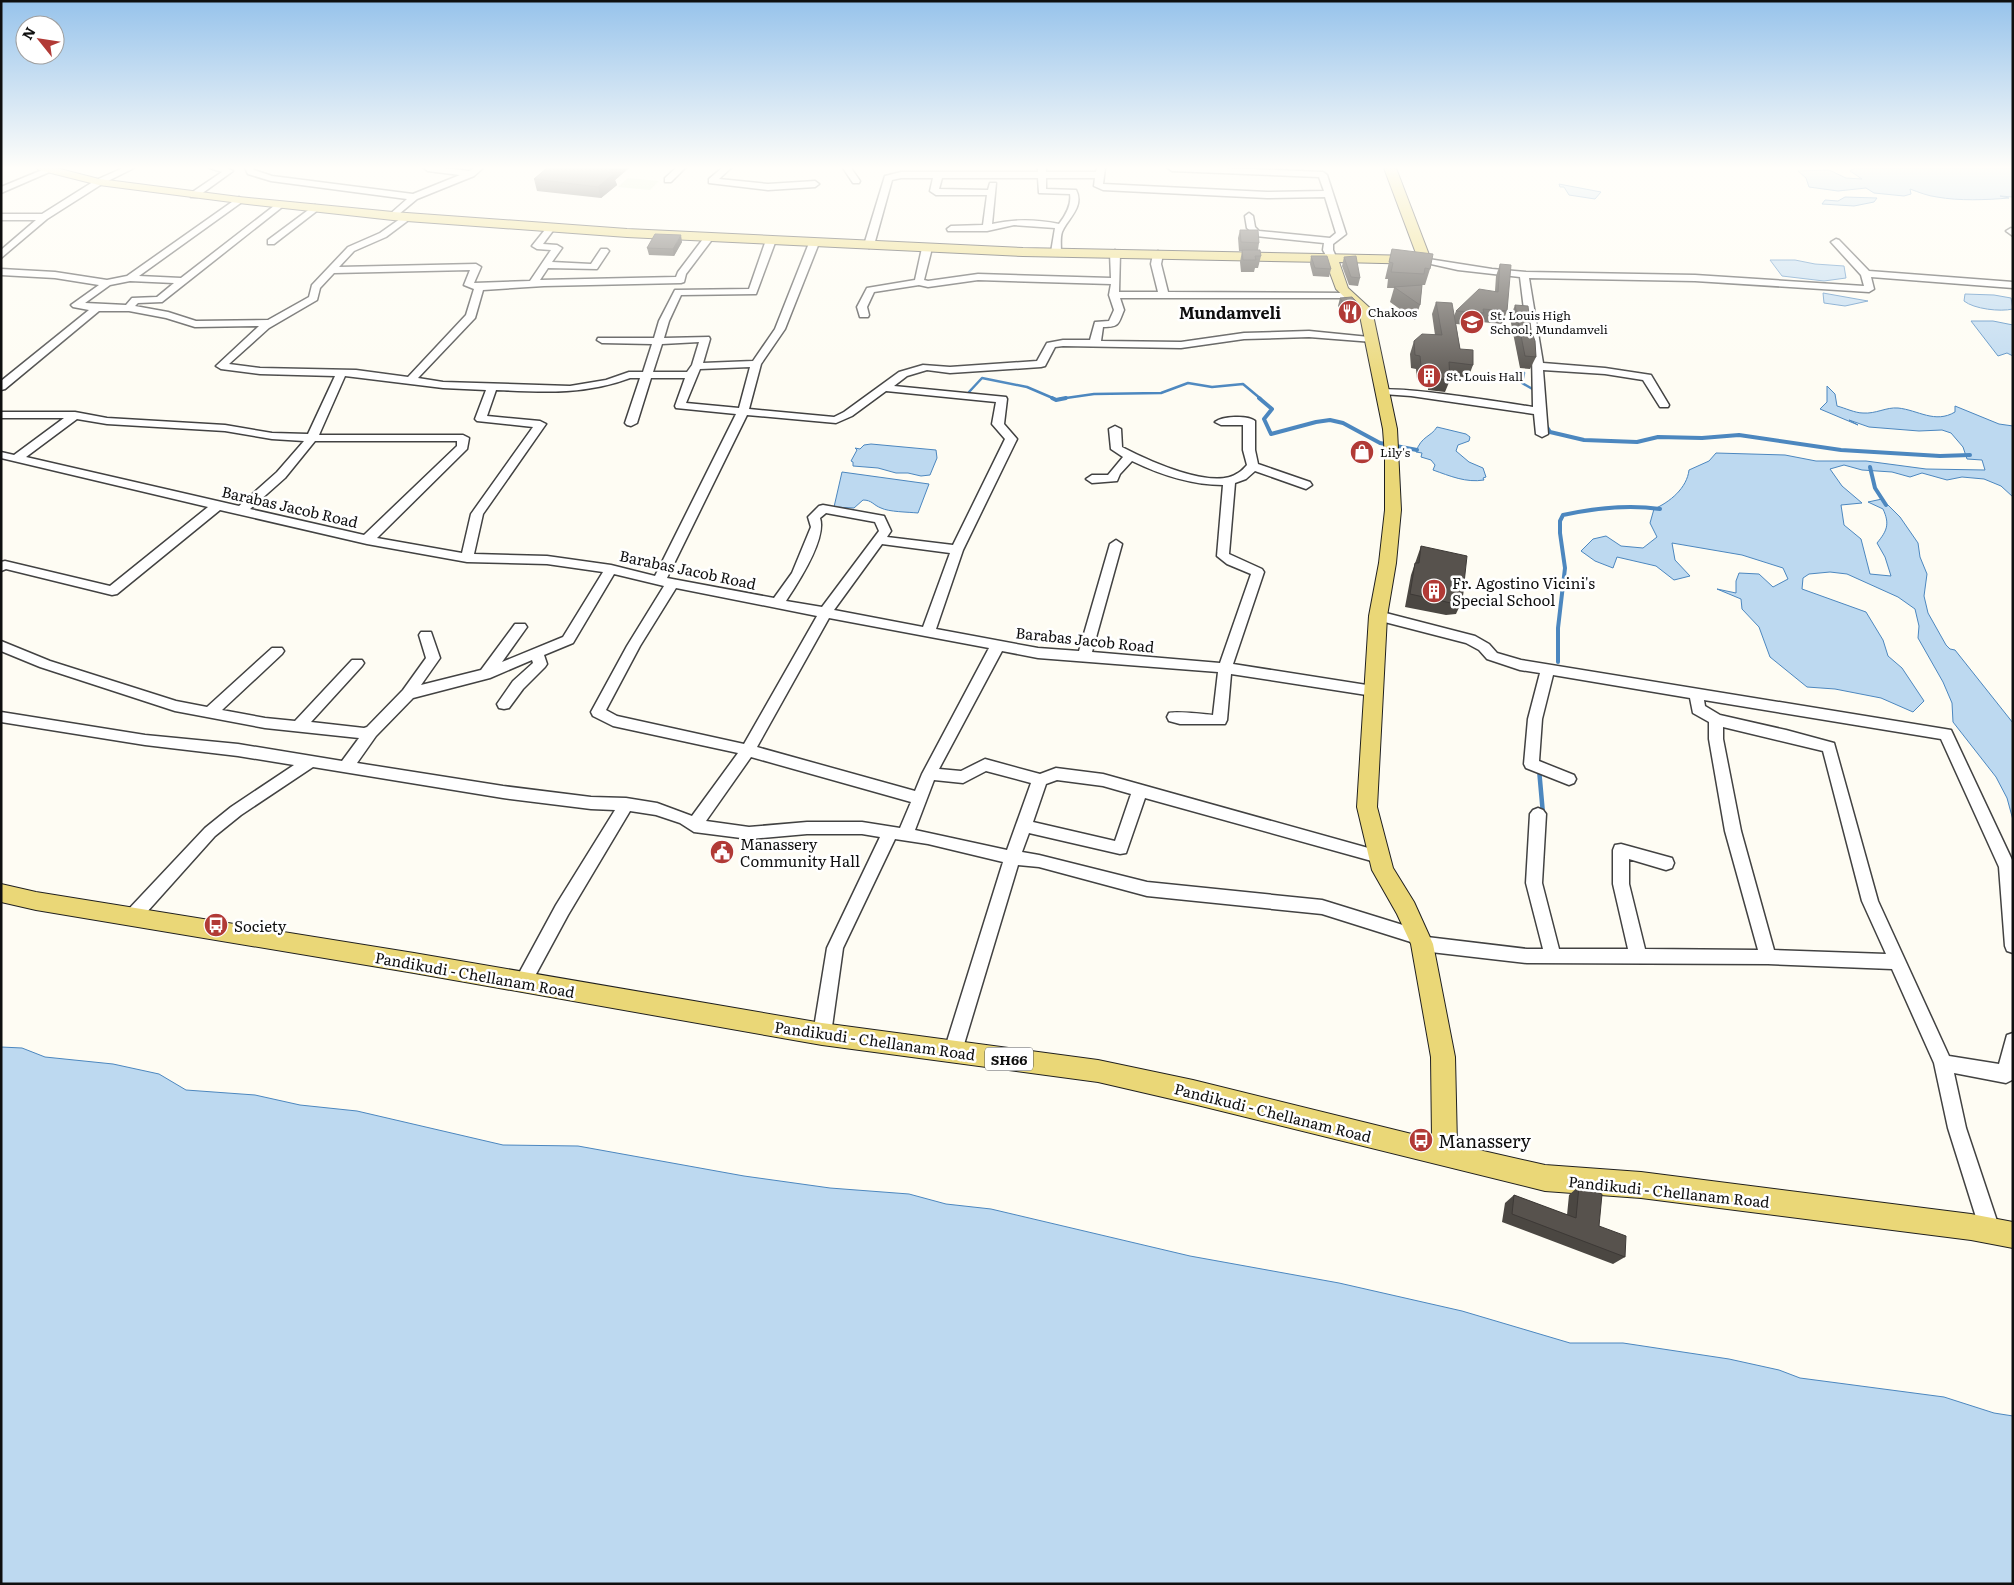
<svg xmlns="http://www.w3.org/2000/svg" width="2014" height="1585" font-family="Literata,serif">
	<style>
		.pitch { fill: #e1edd0 }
		.water { fill: #bdd9f0; stroke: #4c87bf }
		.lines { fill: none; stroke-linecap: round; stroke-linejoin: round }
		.stream-far2 { stroke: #4c87bf; stroke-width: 2.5 }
		.stream-far1 { stroke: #4c87bf; stroke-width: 4 }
		.stream { stroke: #4c87bf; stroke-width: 4.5 }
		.minor-casing { stroke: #424242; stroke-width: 3 }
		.major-casing { stroke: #202020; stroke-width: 2 }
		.minor { fill: #fff; fill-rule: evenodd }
		.major { fill: #ead777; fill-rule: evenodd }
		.wall { fill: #4b4742 }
		.shaded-wall { fill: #3d3936 }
		.building { fill: #57524d; stroke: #3d3936 }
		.labels { text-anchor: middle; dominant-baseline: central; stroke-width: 5; stroke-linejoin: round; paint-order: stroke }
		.far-poi-label { font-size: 12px; fill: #0f0f0f; stroke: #fff; text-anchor: start }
		.shield { fill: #fff; stroke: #575757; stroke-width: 1 }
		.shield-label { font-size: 14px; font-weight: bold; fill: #0f0f0f }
		.street-label { font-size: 15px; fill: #0f0f0f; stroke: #fff }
		.poi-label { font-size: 15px; fill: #0f0f0f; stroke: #fff; text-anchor: start }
		.far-district-label { font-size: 16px; font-weight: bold; fill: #0f0f0f; stroke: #fff }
		.near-poi-label { font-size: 18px; fill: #0f0f0f; stroke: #fff; text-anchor: start }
	</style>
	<rect width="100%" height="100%" fill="#fefcf3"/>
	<polygon class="pitch" points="628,178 659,181 650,190 618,187"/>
	<g class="water">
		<path d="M1855,168H2013V197L2000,196L2009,198C1986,200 1959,201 1937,197C1928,196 1918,192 1910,189L1911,194L1904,196L1874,193L1866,188L1838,191L1809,187L1806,178L1798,171L1829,170L1846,178L1862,179L1850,171Z"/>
		<polygon points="1559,184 1601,192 1595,199 1569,195 1564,187 1560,187"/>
		<polygon points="1845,197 1877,198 1874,202 1854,206 1822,204 1825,200 1838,201"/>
		<polygon points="1795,260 1815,264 1844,266 1846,278 1824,281 1782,276 1770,260"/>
		<polygon points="1823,293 1868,301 1845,306 1824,303"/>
		<path d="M1965,294L1994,295L2011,298L2013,309C2000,312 1974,309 1964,301Z"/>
		<polygon points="1971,321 1993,321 2013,325 2013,356 2007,353 1998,356"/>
		<path d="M1827,386L1835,394L1837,406C1845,408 1855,413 1863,413C1876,414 1886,407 1898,408C1918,410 1935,424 1955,412V406L1999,424L2013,426V497L2001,486L1984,479L1962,477L1947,480L1922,473L1910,477L1892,472L1862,470L1844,465L1830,469L1842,486L1862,503L1841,505L1844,525L1861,539L1870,574L1891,576L1885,557L1877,543C1887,531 1890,524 1883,509L1868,502L1882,499L1900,517L1918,543L1920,557L1927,574L1924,596L1928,613L1946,645L1950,649L1955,650L2013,723V820L2007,798L1996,777L1953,722L1952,703L1943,682L1918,638L1919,626L1915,609L1898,597L1847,574L1830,572L1809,574L1803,578L1802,589L1866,612L1883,640L1888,656L1902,668L1924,701L1913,712L1881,698L1835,689L1807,687L1770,657L1759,627L1742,609L1741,599L1717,589L1736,593V581L1739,573L1759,574L1773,587L1788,579L1783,568L1742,555L1672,543L1675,560L1690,576L1674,580L1656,566L1617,557L1613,568L1595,561L1581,551L1593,539L1606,536L1621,546L1643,548L1657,537L1650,523L1654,509C1670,502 1687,488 1689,470L1709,461L1716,453L1785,455L1816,461H1866L1926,469L1985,470L1982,460L1967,459L1963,447L1951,433L1942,430L1919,431L1869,427L1849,420L1858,425L1820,409L1827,402Z"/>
		<path d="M1437,427L1466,434L1470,437L1469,441L1458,445L1456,451L1469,462L1483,468L1486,477L1483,478L1484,480C1466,483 1450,476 1433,470L1435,465L1431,460L1421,457L1422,453L1416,452C1421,436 1431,437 1437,427Z"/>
		<polygon points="871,444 936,450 937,458 930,475 921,476 908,473 896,473 878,468 853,466 853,462 851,461 857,450 855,448 860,449 864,445"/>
		<path d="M842,472L929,484L918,513C908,512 889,512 881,508C873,505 872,500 863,500L854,508L834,507Z"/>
		<polygon points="1,1047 22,1048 45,1057 113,1064 159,1074 186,1090 255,1095 300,1105 357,1111 503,1145 578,1146 744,1176 830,1188 909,1194 946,1204 991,1209 1190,1256 1339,1283 1462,1311 1570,1343 1623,1343 1729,1359 1779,1370 1800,1378 1944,1397 1994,1413 2013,1416 2013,1584 1,1584"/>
	</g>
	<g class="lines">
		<g class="stream-far2">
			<polyline points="1524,373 1522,383 1536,391"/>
			<polyline points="969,392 982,378 1027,387 1055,399"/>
			<polyline points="1059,399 1094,394 1161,393 1188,383 1212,387 1243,384 1261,399"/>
		</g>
		<g class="stream-far1">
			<polyline points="1052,398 1056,400 1066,398"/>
			<polyline points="1259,398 1272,409 1264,419 1271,434 1316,422 1330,420 1343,423 1380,443 1417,450"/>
			<polyline points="1545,424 1550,432 1584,440 1637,442 1658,437 1702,438 1739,435 1841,450 1940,456 1970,455"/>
			<polyline points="1870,467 1875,488 1886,505"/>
			<path d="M1558,662V628L1565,568L1560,533V521L1563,515C1595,508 1627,504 1660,509"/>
		</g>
		<polyline class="stream" points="1539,769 1543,814"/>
		<g class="minor-casing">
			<g id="minor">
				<polygon points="47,168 54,170 1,193 1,187"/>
				<polygon points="123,168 134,168 102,184 47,219 1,258 1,250 36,220 1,220 1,214 42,214 96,180"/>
				<polygon points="210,168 227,168 233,171 197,197 191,197 191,193 222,172"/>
				<polygon points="245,168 253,168 254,170 272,176 413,194 460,175 428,171 424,168 445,168 469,171 474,168 483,168 474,176 417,199 393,219 390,218 390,214 407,199 271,181 248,174"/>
				<polygon points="676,168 685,168 671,182 665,182 665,178"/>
				<polygon points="722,168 731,168 719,179 768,184 815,181 819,184 815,187 768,190 709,183 709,179"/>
				<polygon points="843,168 851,168 860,181 859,183 853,183"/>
				<path d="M1038,168H1046V172H1096L1097,168H1105L1103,184L1267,192L1324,191L1319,177L1172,171L1168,168H1226L1323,172L1327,175L1346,234L1333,244V250L1337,259L1332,262L1329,261L1323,250L1324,243L1256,236L1247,228L1245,216L1249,213L1253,216L1255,227L1259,231L1330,238L1336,233L1325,197L1267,198L1103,190L1094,186L1095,178H1046V189L1076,190C1085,207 1067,219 1062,232C1060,238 1061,246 1061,252L1056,255L1051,252L1055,228L1014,225L987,231H948L947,229L951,226L983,225L987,195H936L930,191L933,178H901L892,180L874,245L869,248L864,245L885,176L901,172H1038ZM942,178H1038L1039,193L1070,194C1072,205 1065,216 1059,224C1035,219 1015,219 992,224L996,183H990L988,190L939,189Z"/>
				<path d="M239,197L243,200L242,202L139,276L181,278L279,202L286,204L162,302L138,303L135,306L168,312L196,321L268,320L309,297L312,285L348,247L380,233L407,214L410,215V219L386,237L354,251L339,267L476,264L481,267L474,283L530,281L551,250L537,249L532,246L548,226L551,225L555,228L543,244L557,245L562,248L552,262L591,264L601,249H607L609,251L597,269L548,268L540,280L676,277L678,272L706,235L709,234L714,237L686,274L684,282L681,283L544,286L483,290L475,318L418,378L443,382L570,386L606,380L629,372H643L652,344L602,343L597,340L598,338H654L659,321L675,290L749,289L766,240L771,237L776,240L756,294L681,295L669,321L664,338L709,337L710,339L703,363L753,361L775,329L809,243L811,241H817L819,243L785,329L761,364L749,409L834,417L844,412L899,372L923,365L950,367L1037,361L1047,343L1063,340H1090L1095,322L1109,321L1114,310L1109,295L1111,284L978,280L928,287L919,285L874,292L867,307L869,315L868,317H860L857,307L867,288L915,280L922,248L927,245L932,248L924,280L928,281L978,274L1111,278L1110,253L1115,250L1120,253L1119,292H1158L1151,264L1153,254L1158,251L1163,254L1161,264L1168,292L1349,293V297L1346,298H1120L1124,310C1118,324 1120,327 1103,327L1101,341L1181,342L1244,333L1309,331L1369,337L1373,338V342L1309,337L1244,339L1181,348L1063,346L1055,347L1045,366L1041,367L950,373L927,370L907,376L894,386L1006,397L1007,399L1004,424L1017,439L963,550L936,629L1038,648L1079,651L1110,544L1116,540L1122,544L1092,652L1220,663L1251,574L1227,564L1217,556L1223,485C1191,485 1161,475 1132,461L1120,474L1117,481L1092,483L1086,479L1092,475H1108L1123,457L1111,449L1109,429L1115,426L1121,429L1122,447C1147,460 1213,491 1238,473C1242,471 1244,468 1247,465L1243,450V425H1221L1215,422C1222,416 1248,415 1255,421V450L1258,464L1310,482L1312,485L1306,489L1255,471L1246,479L1235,483L1229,554L1262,569L1264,572L1233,664L1373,686L1378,687L1380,691L1378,695L1373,696L1231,674L1227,720L1225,724H1180L1169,721L1167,717L1169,713C1177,711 1203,714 1213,715L1218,672L1038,658L1002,651L939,769L961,771L985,759L1040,774L1056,768L1103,774L1379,851L1385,852L1387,857L1385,862L1379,863L1145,798L1126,853L1120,854L1029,833L1022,852L1039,855L1147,882L1322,900L1419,930L1425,932L1427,937L1527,949H1543L1526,883L1530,814L1533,810L1538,808L1543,810L1546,814L1542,883L1559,949H1628L1613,884V850L1615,845L1621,844L1672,858L1674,863L1672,868L1666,870L1629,859V884L1645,949L1758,950L1725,831L1709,739V722L1693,713L1690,698L1553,675L1542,719L1539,761L1574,775L1576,779L1574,783L1569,785L1526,768L1524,764L1528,719L1540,673L1520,670L1487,659L1479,650L1466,643L1373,619L1371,616L1373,613L1378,611L1475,636L1489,644L1497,653L1521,660L1951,730L2013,862V953L2007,951L2005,946L1999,867L1941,739L1704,700L1705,706L1720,715L1786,730L1834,743L1878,901L1949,1056L1999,1064L2007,1035L2013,1033L2012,1080L2006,1083L1954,1073L1966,1128L2000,1230L1997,1237L1990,1240L1983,1237L1980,1230L1948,1128L1934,1063L1892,969L1768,964L1527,963L1422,951L1416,949L1414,943L1322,914L1147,896L1039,867L1018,865L962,1051L959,1057L953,1059L947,1057L944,1051L1003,862L928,844L895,839L843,948L831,1034L828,1040L822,1042L816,1040L813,1034L827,948L880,837L862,834H807L749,839L694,832L680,823L656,815L630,811L568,915L529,987L523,990L517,987L514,982L517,977L556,905L615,810L591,809L503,798L313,767L241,815L215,836L138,922L132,924L126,922L124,917L126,912L205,828L231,807L294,765L238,756L145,745L1,722V712L145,735L238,744L342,761L359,738L265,728L175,711L40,667L1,651V641L50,661L176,701L207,707L272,648H282L284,651L282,654L222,710L265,718L295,721L352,660H362L364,663L362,666L311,722L364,728L367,727L403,690L426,658L419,635L421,632H431L440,658L421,685L481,670L515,624H525L527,627L502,662L563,637L603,572L547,564L467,562L367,544L220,510L117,594L112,595L6,569L1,571V562L5,561L110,586L208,507L1,458V452L14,455L64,418H1V412H75L107,418L225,425L272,433L308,434L335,376L260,374L221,369L216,366L259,326L195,327L166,318L129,311H99L5,389L1,390V381L89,310L73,307L71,305L99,285L55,278L1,275V269L55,272L107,280L127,276ZM470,270L464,285L474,289L466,315L408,377L356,370L260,368L229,364L269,328L317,300L320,288L334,273ZM130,281L174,283L157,297L132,298L126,305L85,303L110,285ZM699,342L692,365L687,372H653L662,344ZM750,367L739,408L686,403L700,369ZM345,376L443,388L486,390L475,419L477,421L533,427L471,514L462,553L377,538L467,449L469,438L463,435H319ZM630,378H640L625,423L627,425L631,426L637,423L651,378H685L675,406L676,408L736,414L655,576L611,565L547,556L474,554L483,514L546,424L540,421L487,416L496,390C543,392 585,395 630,378ZM886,391L996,402L992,424L1005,439L953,545L887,537L891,531L884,516L823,505L819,506L808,517L811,527L792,573L774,598L667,578L747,415L836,423L852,416ZM77,419L107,424L225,431L272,439L304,441L277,472L239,506L26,457ZM315,441H457V446L364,535L250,509L285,478ZM826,513L875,522L879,531L822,607L786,601C798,583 827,539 820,518ZM882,544L950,553L923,627L834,610ZM614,574L664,586L627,646L591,712L593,716L613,726L738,753L692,816L657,803L626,798L591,797L503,786L357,763L376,736L413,698L490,678L532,660L533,663L513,681L497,704L499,708L504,709L509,708L523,689L545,667L547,664L544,655L573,643ZM676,588L817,616L744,744L617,716L606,710L640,646ZM829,618L989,648L922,774L915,791L757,747ZM1723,727L1823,751L1862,901L1886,954L1774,950L1741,831L1723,739ZM751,757L911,802L900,828L862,822H807L749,827L706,821ZM986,771L1031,783L1007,850L915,830L934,780L963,783ZM1057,780L1103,786L1131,794L1115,841L1033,822L1046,784Z"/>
				<polygon points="315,205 319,208 318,210 274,244 268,244 268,240"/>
				<polygon points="2011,228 2013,229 2013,236 2006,231"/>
				<path d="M1836,239L1839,240L1869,271L2013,282V288L1871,277L1874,289L1869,292L1695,281L1529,278L1543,363L1605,368L1651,375L1669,405L1668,407H1660L1643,380L1605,374L1543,370L1548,434L1542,437L1536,434L1534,414L1411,396L1383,394L1378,391C1386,383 1513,404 1533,407L1532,353L1528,342L1520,277L1458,270L1422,262V258L1492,269L1526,272L1695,275L1864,286L1861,275L1831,242Z"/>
			</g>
		</g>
		<g class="major-casing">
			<polygon id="major" points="37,168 56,168 99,179 239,197 393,212 627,229 1023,248 1417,256 1384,168 1396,168 1431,260 1425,264 1339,262 1348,288 1372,310 1397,429 1401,510 1396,563 1387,616 1377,807 1393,868 1414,902 1433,944 1455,1057 1457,1145 1545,1165 1641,1172 1971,1214 2013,1222 2013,1248 1971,1240 1641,1198 1545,1191 1193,1104 1098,1082 822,1045 414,973 36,910 1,902 1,884 36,892 414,953 822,1023 1098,1060 1193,1080 1432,1139 1431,1057 1411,944 1397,914 1372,870 1357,807 1369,616 1379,563 1385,510 1385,456 1383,429 1359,311 1336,289 1326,262 1023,256 627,237 393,220 239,203 99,185 39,170"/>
		</g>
		<use href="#minor" class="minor"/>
		<use href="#major" class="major"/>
	</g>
	<g class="wall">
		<polygon points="547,168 629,168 615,180 617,185 601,198 537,191 534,179"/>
		<polygon points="1240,230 1259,243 1258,250 1261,256 1258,268 1255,268 1254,272 1241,272 1240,262 1242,251 1239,251 1238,238"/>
		<polygon points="682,242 674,256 649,255 647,248"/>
		<polygon points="1392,249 1430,269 1425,285 1422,285 1420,305 1415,320 1390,302 1394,288 1387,288 1388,279 1385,279"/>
		<polygon points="1311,256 1331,269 1329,277 1313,276 1310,264"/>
		<polygon points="1344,257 1360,278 1358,286 1349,285 1342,266"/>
		<polygon points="1500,264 1507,311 1502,324 1481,322 1480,326 1456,324 1460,349 1473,365 1468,378 1450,375 1450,380 1445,392 1428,390 1428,380 1417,379 1416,369 1411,368 1410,354 1414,341 1435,335 1432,314 1436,302 1454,316 1456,311 1495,291 1496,276"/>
		<polygon points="1340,298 1361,309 1358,318 1347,319 1338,306"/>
		<polygon points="1515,305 1531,330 1536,357 1530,369 1520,368 1510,318"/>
		<polygon points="1421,546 1462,601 1456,614 1446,615 1405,607 1411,575"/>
		<polygon points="1579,1186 1599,1226 1625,1257 1613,1264 1502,1222 1505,1203 1514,1195 1567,1215 1569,1195"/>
	</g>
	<g class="shaded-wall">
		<polygon points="612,168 629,168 615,180 617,185 601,198 598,187 608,172"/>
		<polygon points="681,235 682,242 674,256 673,249"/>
	</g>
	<g class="building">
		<polygon points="547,168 612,168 608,172 614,173 598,187 534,179"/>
		<polygon points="1240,230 1258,230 1259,243 1241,242"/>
		<polygon points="655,234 681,235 673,249 647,248"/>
		<polygon points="1392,249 1433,254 1430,269 1425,268 1424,274 1391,272 1393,263 1389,262"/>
		<polygon points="1242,250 1260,250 1261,256 1255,256 1256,260 1243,260"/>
		<polygon points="1311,256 1327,256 1331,269 1315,268"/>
		<polygon points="1356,256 1360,278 1351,277 1344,257"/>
		<polygon points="1500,264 1511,265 1507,311 1483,309 1484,313 1456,311 1479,289 1498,292"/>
		<polygon points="1422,285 1420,305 1394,287"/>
		<polygon points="1352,297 1359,304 1361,309 1349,310 1340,298"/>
		<polygon points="1436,302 1452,303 1460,349 1473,350 1473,365 1449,362 1450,380 1433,378 1432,368 1421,366 1420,356 1415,355 1414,341 1422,334 1442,335"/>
		<polygon points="1515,305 1528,306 1531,330 1535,341 1536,357 1525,356"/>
		<polygon points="1421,546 1467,556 1462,601 1451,603 1410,594 1415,563 1419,563"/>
		<polygon points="1579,1186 1602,1194 1599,1226 1626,1236 1625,1257 1512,1214 1514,1195 1576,1218"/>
	</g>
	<linearGradient id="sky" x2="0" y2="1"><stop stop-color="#97c3eb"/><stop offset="0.43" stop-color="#fffefa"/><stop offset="1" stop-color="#fffefa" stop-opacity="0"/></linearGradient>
	<rect width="2014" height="390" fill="url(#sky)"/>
	<defs>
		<g id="restaurant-disc" transform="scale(1.25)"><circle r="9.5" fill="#b13a36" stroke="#fff"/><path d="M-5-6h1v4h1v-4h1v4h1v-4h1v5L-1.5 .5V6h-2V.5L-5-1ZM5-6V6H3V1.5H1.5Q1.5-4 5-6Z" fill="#fff"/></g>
		<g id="school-disc" transform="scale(1.25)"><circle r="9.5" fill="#b13a36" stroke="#fff"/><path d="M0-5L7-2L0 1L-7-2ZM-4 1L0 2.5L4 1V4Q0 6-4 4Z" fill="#fff"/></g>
		<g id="building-disc" transform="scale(1.25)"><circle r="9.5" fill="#b13a36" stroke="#fff"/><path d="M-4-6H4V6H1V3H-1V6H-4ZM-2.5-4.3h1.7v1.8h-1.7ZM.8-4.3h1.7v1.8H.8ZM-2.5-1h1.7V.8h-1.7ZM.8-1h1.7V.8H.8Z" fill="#fff"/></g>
		<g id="shop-disc" transform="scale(1.25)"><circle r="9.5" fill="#b13a36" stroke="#fff"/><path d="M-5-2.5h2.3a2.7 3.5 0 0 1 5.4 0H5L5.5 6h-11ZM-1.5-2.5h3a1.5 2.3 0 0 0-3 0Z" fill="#fff"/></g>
		<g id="civic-disc" transform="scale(1.25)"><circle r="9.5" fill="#b13a36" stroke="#fff"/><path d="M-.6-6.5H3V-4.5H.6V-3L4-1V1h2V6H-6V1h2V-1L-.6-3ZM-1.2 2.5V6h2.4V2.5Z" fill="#fff"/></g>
		<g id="bus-disc" transform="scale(1.25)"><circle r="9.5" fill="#b13a36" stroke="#fff"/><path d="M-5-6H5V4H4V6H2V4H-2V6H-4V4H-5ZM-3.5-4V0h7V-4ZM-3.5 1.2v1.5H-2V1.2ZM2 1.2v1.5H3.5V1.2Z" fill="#fff"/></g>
	</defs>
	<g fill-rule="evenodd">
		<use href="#restaurant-disc" x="1350" y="312"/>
		<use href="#school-disc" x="1472" y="322"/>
		<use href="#building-disc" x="1429" y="376"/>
		<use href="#shop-disc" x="1362" y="452"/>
		<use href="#building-disc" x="1434" y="591"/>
		<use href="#civic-disc" x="722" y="852"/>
		<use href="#bus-disc" x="216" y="925"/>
		<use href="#bus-disc" x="1421" y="1140"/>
	</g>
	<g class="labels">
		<g class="far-poi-label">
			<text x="1368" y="312">Chakoos</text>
			<text x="1490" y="315">St. Louis High<tspan x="1490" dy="14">School, Mundamveli</tspan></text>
			<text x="1446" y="376">St. Louis Hall</text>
			<text x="1380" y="452">Lily's</text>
		</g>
		<rect class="shield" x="985" y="1047.5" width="48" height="23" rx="4"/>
		<g class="shield-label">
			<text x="1009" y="1059">SH66</text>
		</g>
		<g class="street-label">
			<text transform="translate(290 506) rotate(13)">Barabas Jacob Road</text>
			<text transform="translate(688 569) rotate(12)">Barabas Jacob Road</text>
			<text transform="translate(1085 639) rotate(6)">Barabas Jacob Road</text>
			<text transform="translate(475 974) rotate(10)">Pandikudi - Chellanam Road</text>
			<text transform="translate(875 1040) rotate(8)">Pandikudi - Chellanam Road</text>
			<text transform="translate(1273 1112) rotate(14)">Pandikudi - Chellanam Road</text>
			<text transform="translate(1669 1191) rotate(6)">Pandikudi - Chellanam Road</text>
		</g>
		<g class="poi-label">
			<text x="1452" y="582">Fr. Agostino Vicini's<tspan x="1452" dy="17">Special School</tspan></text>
			<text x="740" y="843">Manassery<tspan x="740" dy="17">Community Hall</tspan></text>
			<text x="234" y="925">Society</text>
		</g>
		<g class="far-district-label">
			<text x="1230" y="312">Mundamveli</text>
		</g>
		<g class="near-poi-label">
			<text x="1438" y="1140">Manassery</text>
		</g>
	</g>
	<rect width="2014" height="1585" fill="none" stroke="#0f0f0f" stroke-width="5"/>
	<g transform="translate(40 40) rotate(300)"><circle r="24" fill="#ffffff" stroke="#9f9f9f"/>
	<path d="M0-4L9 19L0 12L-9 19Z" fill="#b13a36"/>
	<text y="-8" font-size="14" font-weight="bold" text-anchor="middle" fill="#0f0f0f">N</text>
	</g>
</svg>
